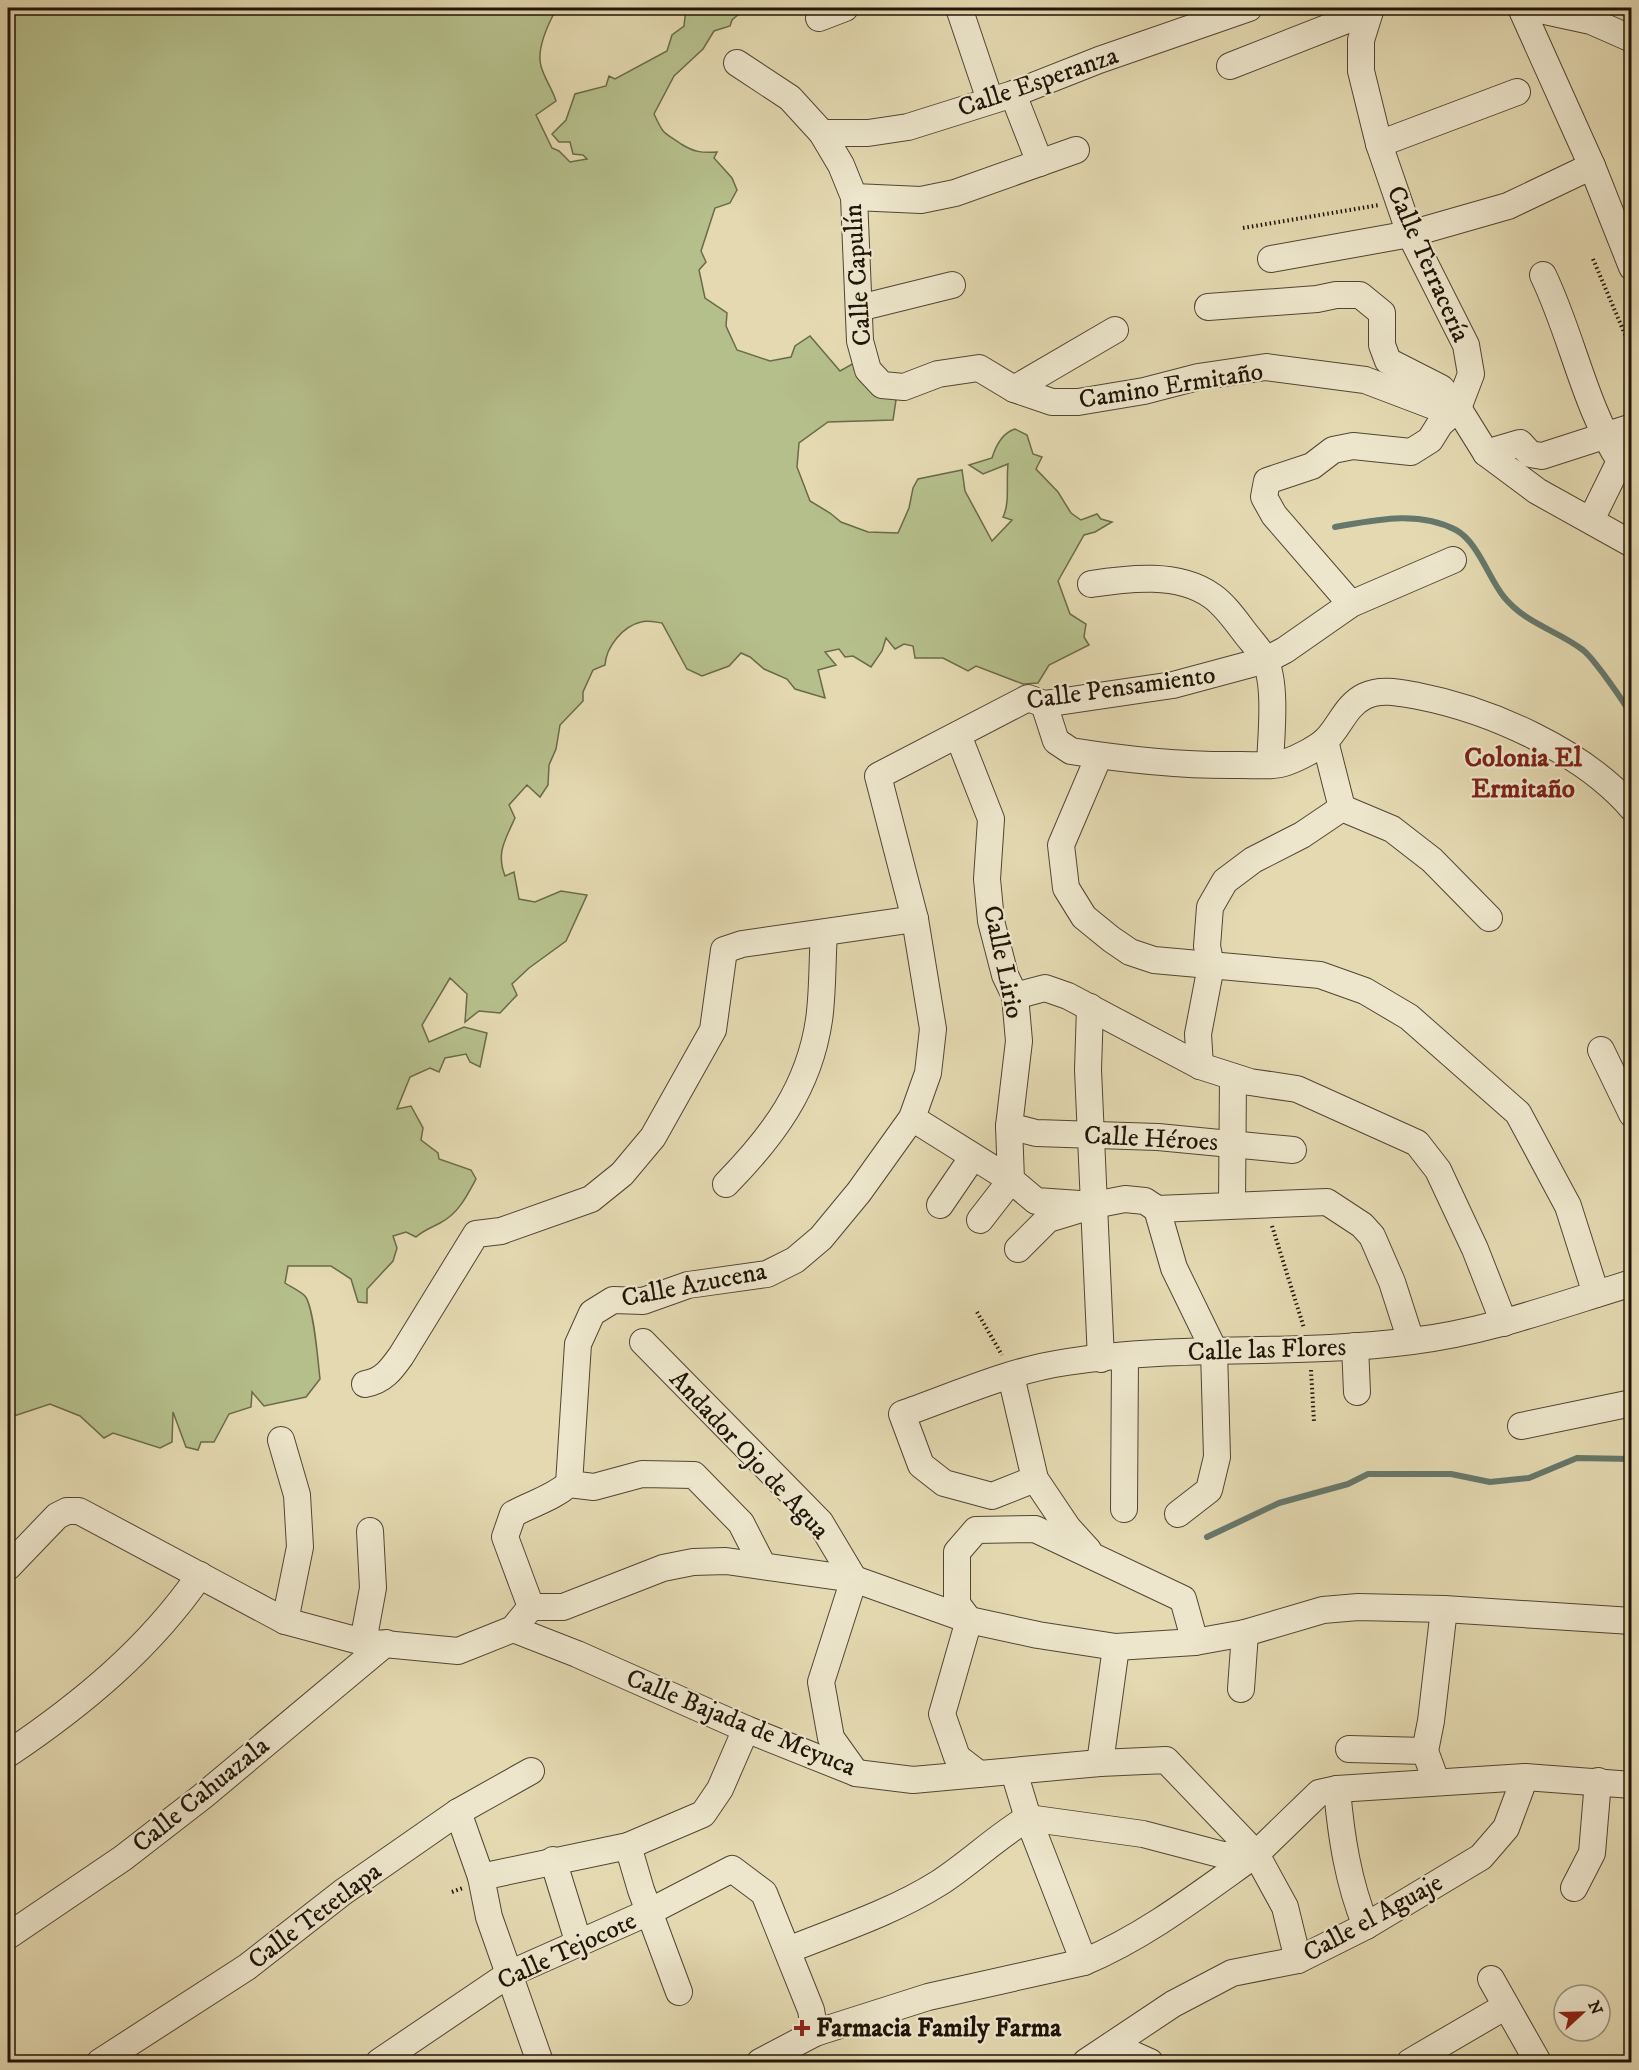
<svg xmlns="http://www.w3.org/2000/svg" width="1639" height="2070" font-family="'IM FELL DW Pica',serif">
	<style>
		.green { fill: #b5bf8b; stroke: #6a6a4a; stroke-width: 1.5 }
		.lines { fill: none; stroke-linecap: round; stroke-linejoin: round }
		.stream { stroke: #66786b; stroke-width: 6 }
		.minor-casing { stroke: #514633; stroke-width: 28 }
		.path { stroke: #201509; stroke-width: 4; stroke-dasharray: 1.5 3; stroke-linecap: butt }
		.minor { stroke: #ede6cc; stroke-width: 26 }
		.poi-dot { fill: #8f2418; stroke: #ede6cc; stroke-width: 2 }
		.labels { text-anchor: middle; dominant-baseline: central; stroke-width: 4.5; stroke-linejoin: round; paint-order: stroke }
		.street-label { font-size: 26px; fill: #201509; stroke: #ede6cc }
		.poi-label { font-size: 26px; font-weight: bold; fill: #201509; stroke: #ede6cc; text-anchor: start }
		.neighbourhood-label { font-size: 27px; font-weight: bold; fill: #7a1f14; stroke: #ede6cc }
	</style>
	<rect width="100%" height="100%" fill="#e4d9b1"/>
	<filter id="stains"><feTurbulence type="fractalNoise" baseFrequency=".00333" numOctaves="4"/><feColorMatrix values="0 0 0 0 .2 0 0 0 0 .09 0 0 0 0 .02 0 0 0 .5 -.17"/></filter>
	<radialGradient id="worn" r=".72"><stop offset=".6" stop-color="#630" stop-opacity="0"/><stop offset="1" stop-color="#630" stop-opacity=".3"/></radialGradient>
	<path class="green" d="M8,8H557C549,22 536,49 541,66C544,78 552,88 556,101L536,115L552,148L559,151L570,162L587,159L583,155L573,154L570,142H559L552,134L566,120L575,94L606,86L609,76L615,79L667,51L672,35L684,26L686,8H746L732,20L730,26L714,31L703,49L674,76L654,114C664,135 662,131 681,144C694,152 701,153 717,152L714,158L732,178L737,190L730,203L715,208L701,251L706,262L699,270L705,298L727,313L726,326L737,350L770,361L791,357L795,346L810,336L840,371L854,363L860,381L896,400L893,420L828,422L799,443L797,467L810,501L830,513L841,522L868,532L898,533L909,508L913,488L918,479L962,470L965,491L992,541L1012,520L1003,517C1010,503 1006,482 1008,464L983,474L969,465L992,458C996,445 1002,433 1015,429L1027,435L1033,454L1042,457L1036,469L1058,492L1071,513L1081,520L1097,514L1101,519L1112,522L1095,532L1084,535L1058,581L1070,614L1086,624L1084,637L1089,645L1049,665L1038,683L1023,684L976,666L968,671L943,658H915L913,646L904,644L895,649L886,638L882,651L871,667L853,656L845,657L839,649L825,652L836,665L818,670L825,698L795,689L787,679L764,669L750,657L741,653L729,666L702,676L687,669L662,623C655,622 647,620 641,622C623,626 606,647 605,665L593,670L583,692V701L560,725L556,749L549,765L548,785L540,797L527,785L509,805L515,818C505,840 496,853 505,876L514,872L519,899L535,902L561,891L587,895L566,941L529,968L512,984L517,995L500,1013L479,1011L465,1022L467,994L450,978L422,1025L429,1042L464,1027L487,1033L480,1067L470,1062L466,1054L445,1058L439,1072L430,1068L410,1077L397,1109L411,1106L423,1128L421,1140L438,1153L439,1159L471,1170L476,1179C467,1196 458,1214 440,1223C431,1228 424,1230 416,1237L406,1232L393,1236L397,1248L393,1261L367,1289V1303L358,1302L351,1279L331,1266H288L285,1283C291,1287 300,1291 305,1296C314,1307 318,1362 320,1379L306,1397L264,1406L252,1392L251,1407L229,1414L214,1442H201L198,1450L186,1447L173,1412L172,1442L160,1448L113,1433L104,1438L80,1416L50,1404L8,1418Z"/>
	<g class="lines">
		<g class="stream">
			<path d="M1335,527C1375,520 1418,510 1456,530C1478,542 1489,579 1504,597C1526,624 1557,630 1583,650C1595,660 1624,702 1632,716"/>
			<polyline points="1207,1537 1279,1503 1348,1484 1368,1474 1451,1474 1490,1482 1529,1478 1577,1458 1632,1459"/>
		</g>
		<g class="minor-casing">
			<g id="minor">
				<polyline points="959,8 990,100"/>
				<polyline points="1521,8 1592,166 1632,267"/>
				<polyline points="1531,8 1591,21 1632,39"/>
				<polyline points="819,18 845,8"/>
				<polyline points="737,63 790,98 822,133 841,165 854,197 860,341 868,370 882,385 904,387 938,374 979,368 1014,389 1052,402 1078,402 1144,391 1198,377 1266,367 1365,380 1436,407 1458,408"/>
				<polyline points="1230,66 1370,11"/>
				<polyline points="1013,94 1040,163"/>
				<polyline points="822,133 868,133 908,127 1013,94 1099,60 1249,8"/>
				<polyline points="1379,144 1517,92"/>
				<polyline points="854,197 921,200 955,193 1076,150"/>
				<polyline points="1271,259 1410,234 1508,206 1592,166"/>
				<path d="M1543,275C1572,335 1584,405 1620,461L1591,520"/>
				<polyline points="1208,307 1317,299 1336,295 1360,295 1382,313 1382,345 1388,361 1441,388 1458,408 1486,453 1537,491 1632,544"/>
				<polyline points="859,308 952,285"/>
				<polyline points="1014,389 1115,330"/>
				<polyline points="1486,453 1520,443 1530,454 1542,456 1632,427"/>
				<path d="M1091,584C1129,578 1179,572 1212,596C1225,605 1236,621 1246,634C1252,642 1261,651 1265,660C1277,685 1271,737 1270,765"/>
				<polyline points="1351,604 1274,515 1264,497 1267,481 1312,466 1333,450 1353,446 1411,452 1430,440 1440,424 1458,408 1471,374 1466,345 1410,234 1379,144 1361,71 1361,40 1371,8"/>
				<path d="M1044,704L1056,741L1071,751C1127,760 1184,766 1242,765C1256,765 1274,767 1287,762C1298,758 1318,748 1326,740C1340,726 1346,705 1365,696C1381,688 1401,693 1418,696C1490,710 1583,751 1632,808"/>
				<polyline points="958,735 991,819 987,879 991,921 1005,975 1015,996 1019,1041 1009,1126 1011,1180 980,1220"/>
				<polyline points="1325,741 1342,808"/>
				<polyline points="1099,756 1061,845 1066,888 1084,917 1111,939 1130,952 1154,960 1320,975 1365,991 1409,1017 1518,1113 1568,1206 1596,1294"/>
				<polyline points="1342,808 1392,829 1432,860 1489,918"/>
				<polyline points="1015,996 1045,988 1068,996 1200,1066 1250,1082 1297,1089 1417,1143 1438,1170 1475,1249 1504,1323"/>
				<polyline points="1090,1007 1088,1070 1094,1205"/>
				<polyline points="1601,1050 1632,1114"/>
				<polyline points="1200,1066 1198,1034 1211,966 1207,946 1210,907 1225,881 1253,860 1302,835 1342,808"/>
				<polyline points="912,1118 1011,1180 1036,1201 1094,1205 1101,1359"/>
				<polyline points="1009,1126 1036,1133 1158,1137 1293,1150"/>
				<path d="M726,1184C773,1136 809,1088 819,1020C823,992 822,962 824,933"/>
				<polyline points="1232,1204 1233,1077"/>
				<polyline points="940,1205 972,1158"/>
				<polyline points="1157,1209 1174,1268 1214,1350 1217,1457 1209,1490 1178,1514"/>
				<polyline points="1018,1249 1048,1219 1094,1205 1125,1199 1145,1201 1157,1209 1327,1202 1362,1225 1372,1236 1392,1282 1411,1341"/>
				<polyline points="643,1342 820,1522 854,1579 821,1682 831,1738 856,1773"/>
				<polyline points="1355,1346 1357,1392"/>
				<polyline points="1011,1376 1035,1479 1068,1528 1088,1550"/>
				<path d="M365,1384C383,1381 391,1370 401,1356L476,1234L501,1231L591,1199L622,1174L653,1137L713,1030L724,950L742,944L915,919"/>
				<polyline points="1521,1426 1632,1403"/>
				<polyline points="281,1440 297,1495 300,1547 285,1621"/>
				<path d="M1035,1479L992,1496L944,1483L921,1465L902,1414C956,1395 1011,1370 1067,1362C1181,1344 1298,1356 1412,1341C1488,1332 1559,1305 1632,1283"/>
				<polyline points="569,1484 578,1344 592,1313 613,1300 643,1301 688,1285 767,1274 795,1260 821,1238 859,1192 912,1118 928,1073 933,1029 915,919 878,776 1028,698 1044,704 1173,685 1266,660 1285,650 1351,604 1453,560"/>
				<polyline points="1124,1509 1125,1357"/>
				<polyline points="8,1567 57,1516 67,1511 79,1511 285,1621 363,1642 458,1651 513,1629 531,1607 563,1607 663,1568 693,1562 726,1561 854,1579 969,1620 1038,1635 1116,1647 1195,1642 1245,1633 1323,1610 1358,1607 1444,1609 1632,1621"/>
				<path d="M531,1607L505,1537L513,1514C533,1503 551,1499 569,1484L594,1487L642,1474L694,1475L741,1523L762,1564"/>
				<polyline points="513,1629 577,1654 746,1729 856,1773 913,1780 1100,1763 1166,1760 1256,1854 1285,1907 1298,1960"/>
				<polyline points="363,1642 373,1588 370,1531"/>
				<polyline points="1241,1689 1245,1633"/>
				<polyline points="1349,1749 1425,1751"/>
				<path d="M8,1754C82,1704 149,1649 200,1575"/>
				<polyline points="1100,1763 1116,1647"/>
				<polyline points="1014,1772 1028,1818 1084,1962"/>
				<polyline points="979,1774 957,1757 942,1714 969,1620 957,1604 957,1552 976,1530 1035,1529 1183,1599 1195,1642"/>
				<polyline points="1436,1781 1425,1751 1431,1721 1444,1609"/>
				<path d="M1337,1789C1341,1836 1348,1882 1366,1926"/>
				<polyline points="458,1812 481,1877 489,1917 540,2062"/>
				<polyline points="1028,1818 1143,1834 1223,1855 1256,1854 1319,1793 1337,1789 1525,1777 1632,1785"/>
				<polyline points="628,1846 641,1890 679,1992"/>
				<polyline points="553,1860 579,1944"/>
				<polyline points="481,1877 628,1846 703,1814 720,1789 746,1729"/>
				<polyline points="1574,1888 1592,1853 1598,1781"/>
				<polyline points="8,1936 123,1858 203,1796 386,1643"/>
				<path d="M788,1950C838,1930 893,1912 939,1883C970,1863 996,1837 1028,1818"/>
				<polyline points="1491,1979 1538,2062"/>
				<polyline points="1112,2045 1150,2062"/>
				<polyline points="100,2062 247,1967 343,1892 458,1812 531,1771"/>
				<polyline points="379,2062 509,1974 649,1912 732,1869 764,1893 811,2010 815,2033"/>
				<path d="M760,2062L815,2033L928,1997L1084,1962C1146,1936 1201,1893 1256,1854"/>
				<polyline points="1086,2062 1173,2004 1232,1973 1298,1960 1366,1926 1481,1857 1506,1828 1525,1777"/>
				<polyline points="1410,2062 1506,2006"/>
			</g>
		</g>
		<g class="path">
			<polyline points="1243,228 1379,205"/>
			<polyline points="1593,259 1632,351"/>
			<polyline points="1272,1226 1304,1328"/>
			<polyline points="977,1312 1002,1355"/>
			<polyline points="1311,1370 1314,1422"/>
			<polyline points="452,1892 463,1888"/>
		</g>
		<use href="#minor" class="minor"/>
	</g>
	<path class="poi-dot" d="M799 2019h6v6h6v6h-6v6h-6v-6h-6v-6h6z"/>
	<g class="labels">
		<g class="street-label">
			<text transform="translate(1038 82) rotate(-19)">Calle Esperanza</text>
			<text transform="translate(1428 264) rotate(66)">Calle Terracería</text>
			<text transform="translate(858 275) rotate(-94)">Calle Capulín</text>
			<text transform="translate(1171 386) rotate(-9)">Camino Ermitaño</text>
			<text transform="translate(1121 688) rotate(-8)">Calle Pensamiento</text>
			<text transform="translate(1003 962) rotate(78)">Calle Lirio</text>
			<text transform="translate(1151 1139) rotate(3)">Calle Héroes</text>
			<text transform="translate(694 1285) rotate(-11)">Calle Azucena</text>
			<text transform="translate(1267 1350) rotate(-2)">Calle las Flores</text>
			<text transform="translate(749 1455) rotate(47)">Andador Ojo de Agua</text>
			<text transform="translate(741 1723) rotate(22)">Calle Bajada de Meyuca</text>
			<text transform="translate(201 1795) rotate(-39)">Calle Cahuazala</text>
			<text transform="translate(315 1916) rotate(-37)">Calle Tetetlapa</text>
			<text transform="translate(1373 1918) rotate(-29)">Calle el Aguaje</text>
			<text transform="translate(567 1951) rotate(-25)">Calle Tejocote</text>
		</g>
		<g class="poi-label">
			<text x="816" y="2028">Farmacia Family Farma</text>
		</g>
		<g class="neighbourhood-label">
			<text x="1523" y="758">Colonia El<tspan x="1523" dy="31">Ermitaño</tspan></text>
		</g>
	</g>
	<rect width="1639" height="2070" fill="none" stroke="#e4d9b1" stroke-width="30"/>
	<rect x="9" y="9" width="1621" height="2052" fill="none" stroke="#201509" stroke-width="3"/>
	<rect x="15" y="15" width="1609" height="2040" fill="none" stroke="#201509" stroke-width="1.5"/>
	<g transform="translate(1582 2013) rotate(68)"><circle r="28" fill="#ede6cc" stroke="#9b927e" stroke-width="1.5"/>
	<path d="M0-4.5L10 22L0 15L-10 22Z" fill="#8f2418"/>
	<text y="-9" font-size="16" font-weight="bold" text-anchor="middle" fill="#201509">N</text>
	</g>
	<rect width="100%" height="100%" filter="url(#stains)"/>
	<rect width="100%" height="100%" fill="url(#worn)"/>
</svg>
